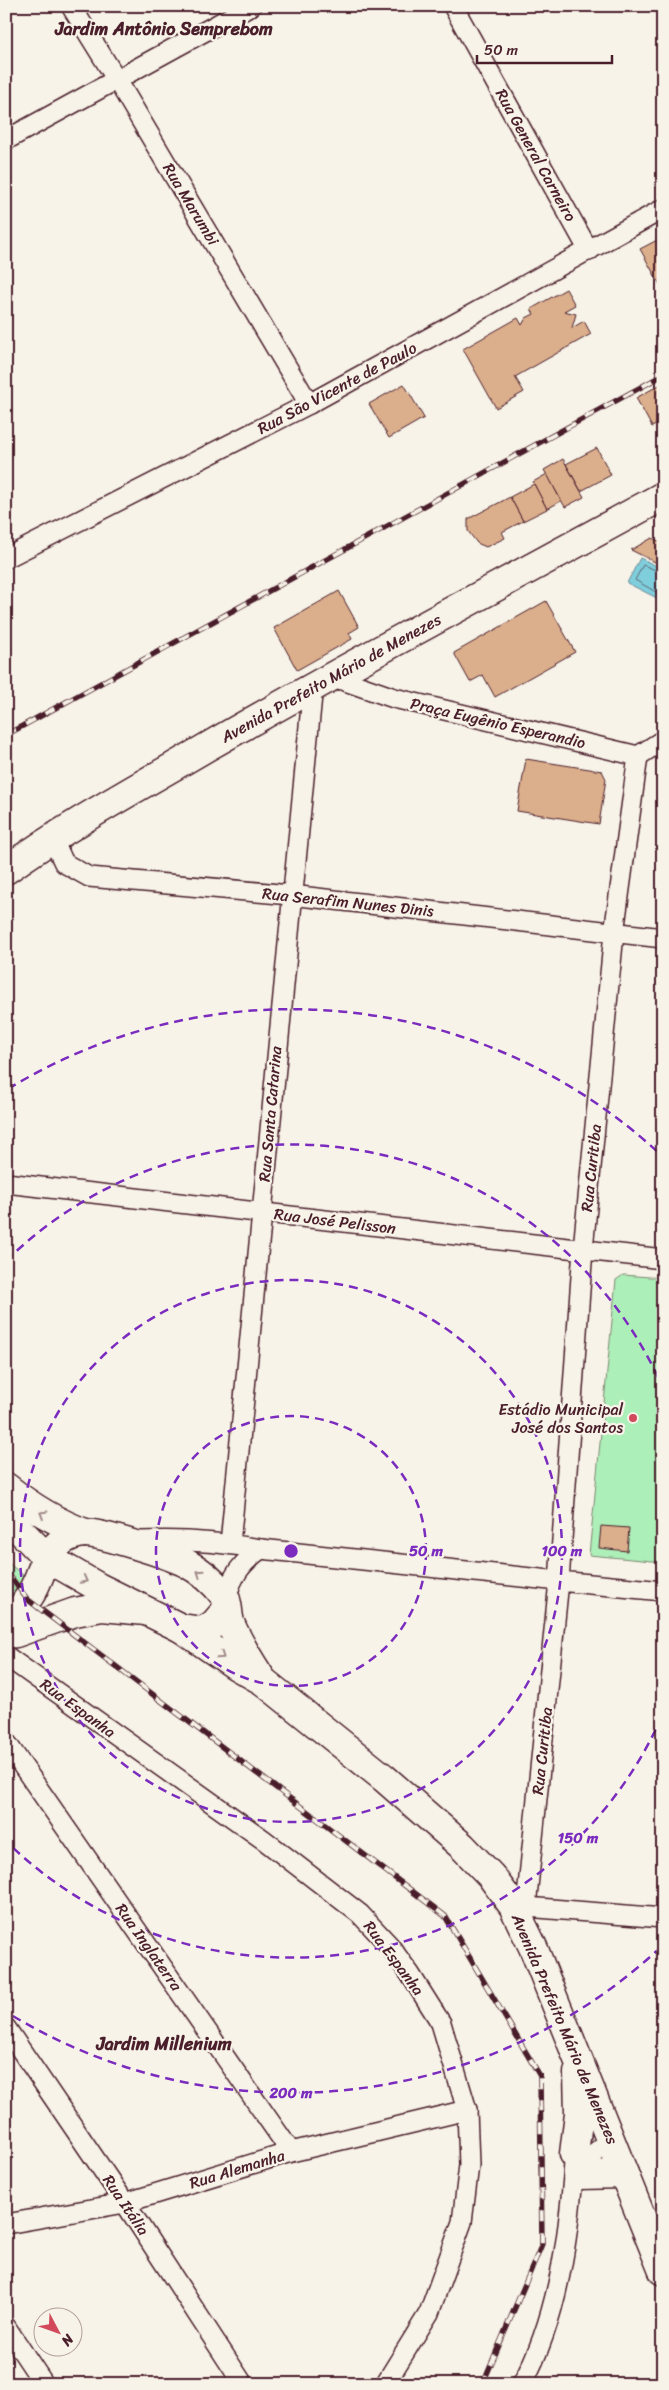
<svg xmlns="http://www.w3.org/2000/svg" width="669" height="2390" font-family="Sriracha,sans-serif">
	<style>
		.green { fill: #adefb8; stroke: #7c8772 }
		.water { fill: #7fcedc; stroke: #6a8895 }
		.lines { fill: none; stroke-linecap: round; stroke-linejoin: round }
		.shore { stroke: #5f6572; stroke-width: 1 }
		.building { fill: #dbae8c; stroke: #4a1f2b }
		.street-casing { stroke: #4a1f2b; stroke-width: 22 }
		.secondary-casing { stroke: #4a1f2b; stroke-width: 31 }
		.primary-casing { stroke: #4a1f2b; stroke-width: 31 }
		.street { stroke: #f7f3e8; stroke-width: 19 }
		.secondary { stroke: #f7f3e8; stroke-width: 28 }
		.primary { stroke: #f7f3e8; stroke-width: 28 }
		.rail-casing { stroke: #4a1f2b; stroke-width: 5.5 }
		.rail { stroke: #f7f3e8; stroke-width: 4; stroke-dasharray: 11; stroke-linecap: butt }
		.oneway { stroke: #a0898a }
		.ring { fill: none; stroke: #7b2cbf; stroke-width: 2.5; stroke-dasharray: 9 6 }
		.poi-dot { fill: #d1495b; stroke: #f7f3e8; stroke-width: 2 }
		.labels { text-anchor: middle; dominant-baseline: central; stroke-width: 4.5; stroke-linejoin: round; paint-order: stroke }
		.street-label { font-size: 16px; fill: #4a1f2b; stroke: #f7f3e8 }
		.poi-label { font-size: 16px; fill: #4a1f2b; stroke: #f7f3e8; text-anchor: end }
		.neighbourhood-label { font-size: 18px; font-weight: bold; fill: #4a1f2b; stroke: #f7f3e8 }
		.centre { fill: #7b2cbf; stroke: #f7f3e8; stroke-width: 2.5 }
		.ring-label { font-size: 15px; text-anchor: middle; font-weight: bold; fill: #7b2cbf; stroke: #f7f3e8; stroke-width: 4.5; stroke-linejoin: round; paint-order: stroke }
	</style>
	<rect width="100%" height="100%" fill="#f7f3e8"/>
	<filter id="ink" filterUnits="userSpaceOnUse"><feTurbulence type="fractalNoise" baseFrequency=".02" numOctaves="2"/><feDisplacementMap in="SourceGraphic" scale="10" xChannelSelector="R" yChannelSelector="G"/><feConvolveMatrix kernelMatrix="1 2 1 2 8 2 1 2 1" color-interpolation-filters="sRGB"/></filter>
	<g filter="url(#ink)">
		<g class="green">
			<polygon points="623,1275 663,1278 663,1562 589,1555 616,1280"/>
			<polygon points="6,1561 36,1586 6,1600"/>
		</g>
		<polygon class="water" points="640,558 663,569 663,601 627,583"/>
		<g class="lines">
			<polyline class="shore" points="663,573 643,565 635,580 663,596"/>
		</g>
		<g class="building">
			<polygon points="663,237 663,290 640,249"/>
			<polygon points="566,289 575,305 564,311 576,314 572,328 584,321 591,334 515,377 524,392 496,408 463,349 518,318 522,325 526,318 534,314 531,309"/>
			<polygon points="663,383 663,421 652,427 636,398"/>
			<polygon points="404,384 424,418 389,438 369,404"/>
			<polygon points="597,448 611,475 581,491 566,464"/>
			<polygon points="563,459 584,497 565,507 544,470"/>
			<polygon points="547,474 561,501 547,509 533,482"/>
			<polygon points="534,484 547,509 523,521 510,497"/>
			<polygon points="510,497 523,521 502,532 505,538 486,547 477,543 468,531 468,519"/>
			<polygon points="652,538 663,543 663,566 631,550"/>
			<polygon points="339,591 359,627 349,633 352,639 297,670 274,628"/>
			<polygon points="546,601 575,652 495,697 483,675 470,682 454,653"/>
			<polygon points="526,759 602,771 606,779 599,824 517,811"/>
			<polygon points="601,1526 629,1528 627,1551 599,1548"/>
		</g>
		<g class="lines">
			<g class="street-casing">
				<g id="street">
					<polyline points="71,6 117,80 309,404"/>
					<polyline points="453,6 589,251"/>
					<polyline points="6,140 251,6"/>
					<polyline points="6,558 309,404 663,209"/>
					<polyline points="331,676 394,698 638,756 663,740"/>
					<polyline points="638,756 614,933 583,1249 559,1581 663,1591"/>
					<polyline points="52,837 64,863 89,877 291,895 663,938"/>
					<polyline points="6,1183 663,1259"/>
					<path d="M140,1541C181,1539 221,1542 261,1549L559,1581L526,1907L513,1906"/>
					<polyline points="230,1544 313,685"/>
					<path d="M226,1598C232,1576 242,1562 261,1549"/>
					<polyline points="6,1656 264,1840 360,1914 389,1945 410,1974 441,2023 467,2110 469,2165 462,2222 429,2313 385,2384"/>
					<polyline points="6,1742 291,2152"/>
					<polyline points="526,1907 663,1918"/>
					<polyline points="6,2028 125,2203 243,2384"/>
					<polyline points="575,2181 596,2152 611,2139"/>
					<polyline points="6,2224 125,2203 291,2152 467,2110"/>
					<polyline points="6,2327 44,2384"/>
					<path d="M522,2384C558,2319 569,2235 574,2163"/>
				</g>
			</g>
			<g class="secondary-casing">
				<g id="secondary">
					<path d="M6,1621C28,1608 39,1580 46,1557"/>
					<polyline points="6,1634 16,1633 75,1612 102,1607 146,1611"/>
				</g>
			</g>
			<g class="primary-casing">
				<g id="primary">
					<path d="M6,870C70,824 139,787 207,747C357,660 511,580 663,496"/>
					<path d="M6,1487C31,1507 55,1522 85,1533"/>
					<polyline points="6,1516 46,1557"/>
					<path d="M226,1610L214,1624L203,1631L181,1628L98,1587L46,1557C57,1544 66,1535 83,1533C99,1532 170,1555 186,1563C201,1571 214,1582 224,1595C229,1602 227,1616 231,1625C239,1644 250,1661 261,1678"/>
					<polyline points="181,1628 235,1665 263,1681 384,1778 462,1846 491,1876 513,1906 533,1947 663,2271"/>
					<polyline points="574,2154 579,2113 578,2073"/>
					<polyline points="579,2175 624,2174"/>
				</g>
			</g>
			<use href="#street" class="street"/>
			<use href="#secondary" class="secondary"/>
			<use href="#primary" class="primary"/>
			<g class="rail-casing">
				<g id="rail">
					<polyline points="6,735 663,375"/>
					<polyline points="6,1571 27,1599 445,1916 540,2076 542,2244 486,2376 481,2384"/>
				</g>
			</g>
			<use href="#rail" class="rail"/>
		</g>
		<defs><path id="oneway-chevron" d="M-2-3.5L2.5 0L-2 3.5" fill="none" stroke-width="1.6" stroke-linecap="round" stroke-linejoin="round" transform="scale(1.25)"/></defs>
		<g class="oneway">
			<use href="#oneway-chevron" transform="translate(43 1514) rotate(-149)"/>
			<use href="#oneway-chevron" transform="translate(200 1573) rotate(-146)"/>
			<use href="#oneway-chevron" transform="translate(84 1580) rotate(28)"/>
			<use href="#oneway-chevron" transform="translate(221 1656) rotate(35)"/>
		</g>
	</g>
	<g class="ring">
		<circle cx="291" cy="1551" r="135"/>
		<circle cx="291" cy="1551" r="271"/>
		<path d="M662 1716A406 406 0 0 1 6 1841M6 1261A406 406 0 0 1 662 1386"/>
		<path d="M661 1947A542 542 0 0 1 8 2013M8 1089A542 542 0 0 1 661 1155"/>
	</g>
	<circle class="poi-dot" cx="633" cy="1418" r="5"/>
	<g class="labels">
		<g class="street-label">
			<text transform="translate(536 155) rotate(61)">Rua General Carneiro</text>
			<text transform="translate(191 204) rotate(59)">Rua Marumbi</text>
			<text transform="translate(337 388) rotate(-28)">Rua São Vicente de Paulo</text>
			<text transform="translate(331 678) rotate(-29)">Avenida Prefeito Mário de Menezes</text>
			<text transform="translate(498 723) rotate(13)">Praça Eugênio Esperandio</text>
			<text transform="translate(348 902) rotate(6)">Rua Serafim Nunes Dinis</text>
			<text transform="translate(270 1114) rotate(-85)">Rua Santa Catarina</text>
			<text transform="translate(591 1168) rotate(-84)">Rua Curitiba</text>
			<text transform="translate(335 1221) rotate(7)">Rua José Pelisson</text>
			<text transform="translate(78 1708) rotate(36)">Rua Espanha</text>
			<text transform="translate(542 1751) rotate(-84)">Rua Curitiba</text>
			<text transform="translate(149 1947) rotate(55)">Rua Inglaterra</text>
			<text transform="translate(394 1958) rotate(53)">Rua Espanha</text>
			<text transform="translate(565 2029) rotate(67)">Avenida Prefeito Mário de Menezes</text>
			<text transform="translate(237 2169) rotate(-17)">Rua Alemanha</text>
			<text transform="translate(126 2205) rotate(56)">Rua Itália</text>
		</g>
		<g class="poi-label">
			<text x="623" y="1409">Estádio Municipal<tspan x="623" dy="18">José dos Santos</tspan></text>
		</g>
		<g class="neighbourhood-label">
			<text x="164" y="29">Jardim Antônio Semprebom</text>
			<text x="164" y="2044">Jardim Millenium</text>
		</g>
	</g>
	<circle cx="291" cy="1551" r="8" class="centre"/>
	<g class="ring-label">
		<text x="426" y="1556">50 m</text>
		<text x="562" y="1556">100 m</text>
		<text x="578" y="1843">150 m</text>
		<text x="291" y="2098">200 m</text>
	</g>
	<rect width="669" height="2390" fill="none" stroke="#f7f3e8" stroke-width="25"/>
	<rect x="12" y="12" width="644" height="2365" fill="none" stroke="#4a1f2b" stroke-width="2" filter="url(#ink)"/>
	<g transform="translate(58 2332) rotate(131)"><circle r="24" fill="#f7f3e8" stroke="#b29e9c"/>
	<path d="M0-4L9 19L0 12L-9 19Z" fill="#d1495b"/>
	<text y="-8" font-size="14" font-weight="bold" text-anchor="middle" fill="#4a1f2b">N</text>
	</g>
	<path d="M477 55v8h135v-8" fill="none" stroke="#4a1f2b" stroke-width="2.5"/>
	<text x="484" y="55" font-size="15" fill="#4a1f2b" stroke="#f7f3e8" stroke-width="4" paint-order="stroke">50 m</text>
</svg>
